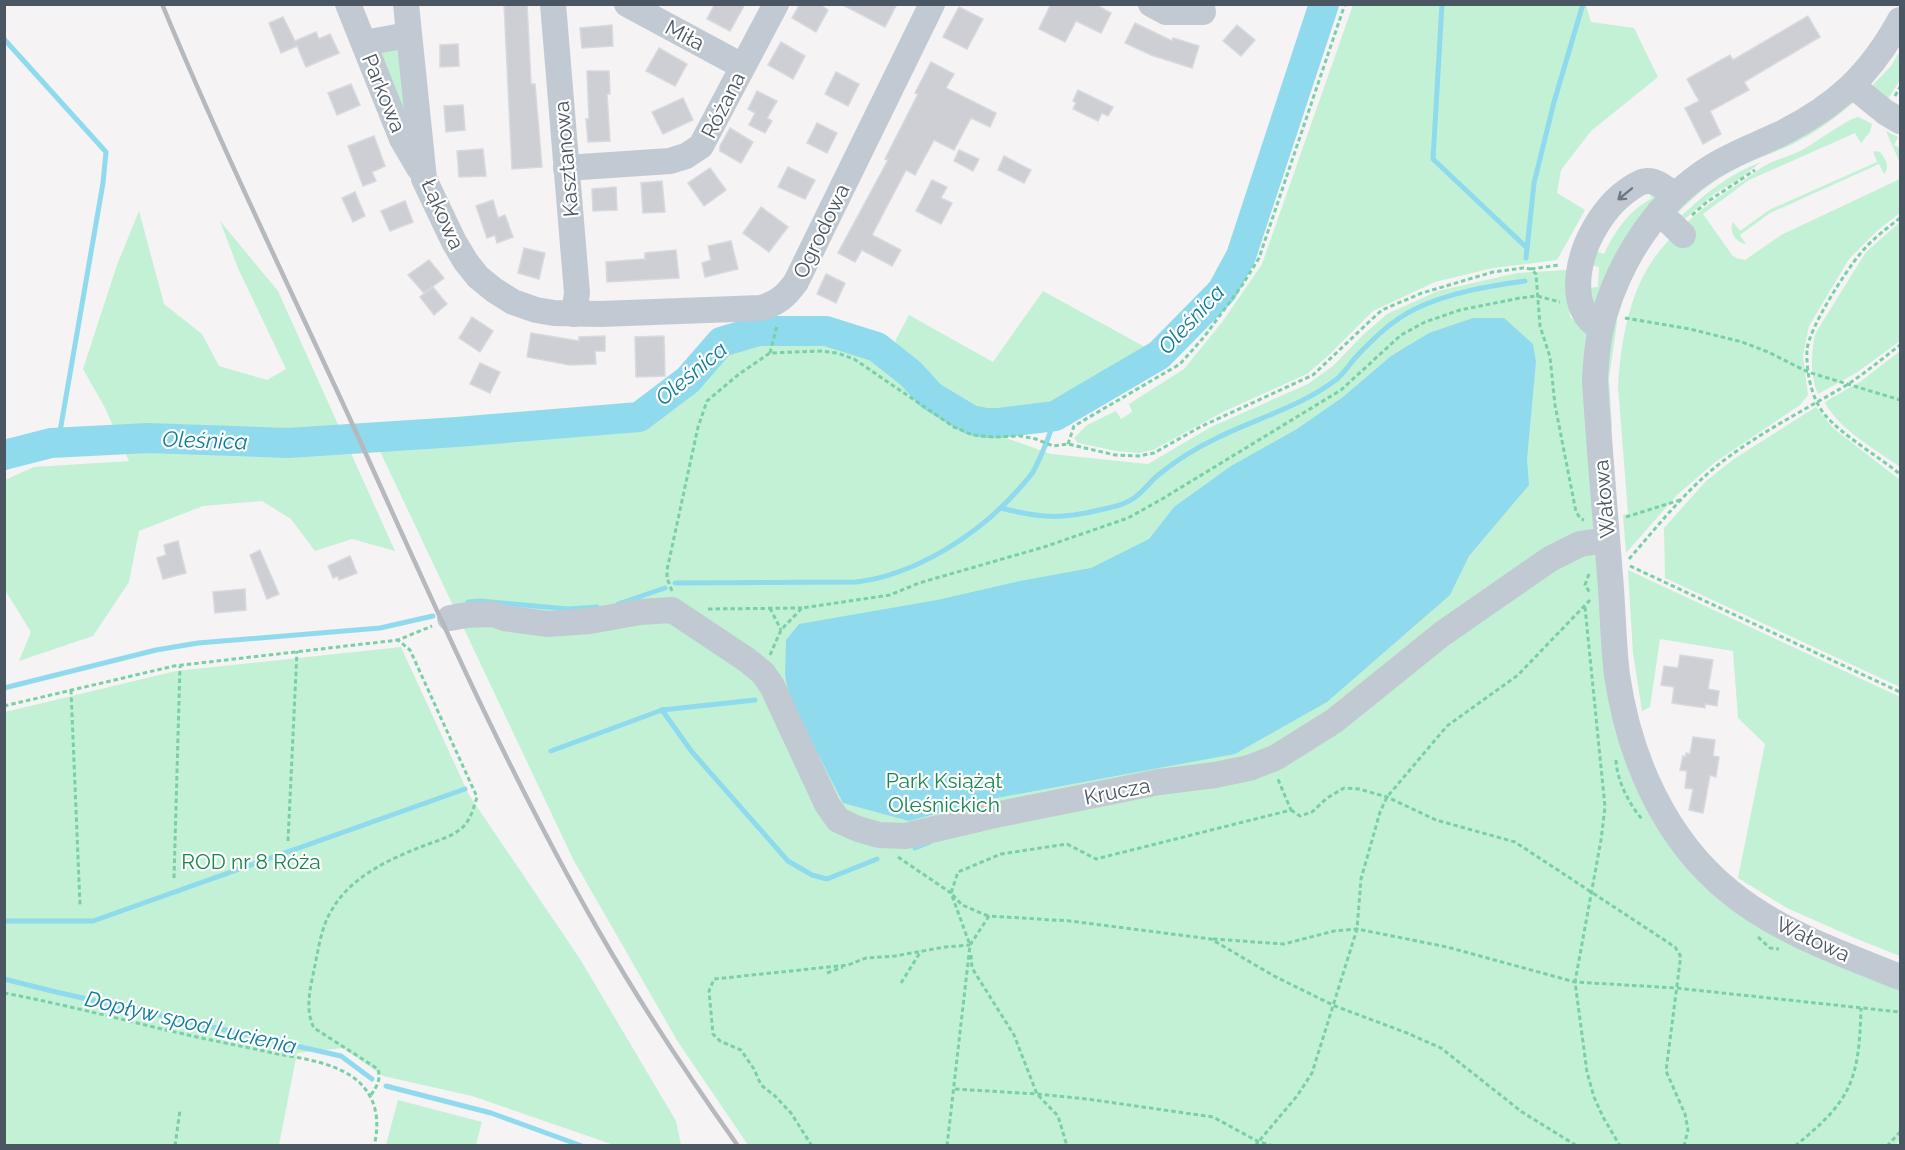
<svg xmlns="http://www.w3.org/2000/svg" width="1905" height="1150" font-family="Raleway,sans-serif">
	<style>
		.green { fill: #c3f1d5 }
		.water { fill: #90daee }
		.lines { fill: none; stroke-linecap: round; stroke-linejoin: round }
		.stream { stroke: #90daee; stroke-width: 5 }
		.river { stroke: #90daee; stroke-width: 30 }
		.building { fill: #cdcfd5; stroke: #d7d9de; stroke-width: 1.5 }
		.path { stroke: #7ad0a6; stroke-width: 3; stroke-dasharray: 4.5 3; stroke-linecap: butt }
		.minor { stroke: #c1cad2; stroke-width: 26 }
		.rail { stroke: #b5b8bd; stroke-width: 4.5 }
		.oneway { stroke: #6e7983 }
		.labels { text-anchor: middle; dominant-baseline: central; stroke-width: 4.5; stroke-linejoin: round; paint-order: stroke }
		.street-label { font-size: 21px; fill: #4a5661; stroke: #fff }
		.park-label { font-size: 21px; fill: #17864f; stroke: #fff }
		.water-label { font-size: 22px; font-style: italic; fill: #0c7c9b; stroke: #fff }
	</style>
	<rect width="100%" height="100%" fill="#f5f3f3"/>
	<g class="green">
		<polygon points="1353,5 1586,5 1591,22 1634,28 1658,77 1591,131 1561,170 1557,193 1585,210 1557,260 1493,268 1435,282 1373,311 1328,356 1307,374 1225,411 1153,450 1139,453 1116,451 1078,443 1074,438 1087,425 1116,411 1121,419 1132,412 1129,404 1184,369 1223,321 1262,264"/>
		<polygon points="398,48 411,135 376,53"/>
		<polygon points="1900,51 1900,80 1885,104 1871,87 1891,66"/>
		<path d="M1856,100C1836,118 1815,133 1791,145C1771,154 1751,160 1732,171C1709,183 1691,199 1674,217L1684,200L1698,188L1850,101Z"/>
		<path d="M1859,117L1872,124L1870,132L1861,143L1855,133L1749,180L1703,214L1732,255L1736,258L1745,260L1781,235L1900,179V213L1878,230L1849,259L1809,326L1803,356L1808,395L1800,405L1714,463L1677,495L1626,553L1623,515L1628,514L1618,386C1621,339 1630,285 1662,248C1684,221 1714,199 1743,181C1751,176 1758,169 1766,165C1777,159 1789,157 1800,151C1813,145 1849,117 1859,117Z"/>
		<polygon points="1886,131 1898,137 1894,145 1900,148 1900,163"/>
		<path d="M1873,151L1880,152C1886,159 1890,167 1884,174L1879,164L1770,213L1740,235L1746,244C1736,243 1728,231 1733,222L1740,231L1769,210L1877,162Z"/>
		<path d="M1761,162L1742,177L1714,194L1680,223L1678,219C1703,195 1729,174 1761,162Z"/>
		<path d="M1647,188L1662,195L1597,305L1587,301L1586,288L1598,287L1599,267L1587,264L1592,250L1604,254C1615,230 1629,211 1652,198Z"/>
		<polygon points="139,211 164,304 202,334 219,366 267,380 286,369 238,268 220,221 278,291 395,551 352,539 315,551 291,519 262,501 203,506 139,531 129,582 93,636 19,661 31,632 5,590 5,480 34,467 129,461 104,406 83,369 117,265"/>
		<path d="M1900,222V341L1856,373L1818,394C1810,377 1811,353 1815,334L1866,252Z"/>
		<polygon points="1567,270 1570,317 1587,331 1640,791 1784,939 1900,989 1900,1140 1895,1146 748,1145 678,1042 573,859 378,447 646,423 732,347 797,337 848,343 880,360 922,393 969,425 1051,454 1148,464 1211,427 1308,384 1334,365 1362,336 1387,314 1438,291 1517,273"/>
		<path d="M1043,291L1145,347C1098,377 1038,429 979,412C967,408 957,400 947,393C928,379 908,361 895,341L909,315L993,362Z"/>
		<polygon points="1616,319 1617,323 1609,378 1612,426 1608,437 1605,359"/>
		<path d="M1900,351V467C1875,449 1841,431 1825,403L1828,400L1860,382Z"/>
		<polygon points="1816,407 1833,428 1900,480 1900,687 1665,578 1664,528 1706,481 1734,459"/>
		<polygon points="1628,570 1900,697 1900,956 1857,939 1787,908 1738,878 1765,744 1738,718 1733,651 1660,639 1650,707 1642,711 1633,653"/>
		<polygon points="401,647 469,795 580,959 676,1121 681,1145 614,1145 472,1096 383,1076 343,1048 297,1053 279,1145 5,1145 5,712 176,671"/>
		<polygon points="398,1100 482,1122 476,1145 386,1145"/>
	</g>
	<polygon class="water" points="1473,318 1504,318 1533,344 1536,362 1527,459 1529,485 1469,556 1450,595 1327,702 1235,754 991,799 909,821 843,803 789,697 785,675 786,640 799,624 937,600 1020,581 1091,568 1149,539 1174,507 1231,466 1297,429 1343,397 1391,356 1429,333"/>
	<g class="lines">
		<g class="stream">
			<polyline points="1442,4 1433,159 1527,248"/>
			<polyline points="4,39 106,152 103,183 58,443"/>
			<polyline points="1526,258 1534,183 1554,102 1583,4"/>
			<path d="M1001,508C1043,519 1063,519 1104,509C1114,507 1126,504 1134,498C1143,492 1149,483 1157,476C1175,461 1198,447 1219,437C1258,418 1302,406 1337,379C1344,373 1349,365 1355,358C1372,340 1392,320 1415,309C1448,293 1488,286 1525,281"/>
			<path d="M675,583L856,582C916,575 979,534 1018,490C1023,484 1029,478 1033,472C1041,457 1051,433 1055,416"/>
			<polyline points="468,602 480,601 568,609 597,607"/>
			<polyline points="618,604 665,588"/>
			<polyline points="4,688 156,650 198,643 380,628 433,616"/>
			<polyline points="662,710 692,752 788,861 812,875 827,879 877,859"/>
			<polyline points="551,751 662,710 755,700"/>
			<polyline points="915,848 930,842"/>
			<polyline points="4,921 93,921 465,789"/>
			<polyline points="4,979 56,992 341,1056 372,1079"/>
			<polyline points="386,1086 491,1113 582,1146"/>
		</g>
		<polyline class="river" points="4,455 51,443 148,438 288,443 457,432 639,417 688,380 721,342 758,331 826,331 877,347 911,374 931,396 971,420 985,423 999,423 1055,416 1159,355 1222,291 1241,256 1324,4"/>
	</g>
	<g class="building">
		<polygon points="504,4 527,4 531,84 535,84 542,167 512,169"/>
		<polygon points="715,4 745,4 730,31 707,19"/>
		<polygon points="800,4 819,4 828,10 816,32 792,18"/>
		<polygon points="841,4 897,4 885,27"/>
		<polygon points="1051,4 1095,4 1111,13 1101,33 1076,21 1065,42 1039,29"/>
		<polygon points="959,7 983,19 967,49 943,37"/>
		<polygon points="1808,16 1820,37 1744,82 1749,90 1710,111 1721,134 1703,144 1685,108 1699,101 1687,79 1730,55 1733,60"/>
		<polygon points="283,17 295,41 316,32 319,39 330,34 339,53 306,67 297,46 281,53 269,23"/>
		<polygon points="1135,23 1172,41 1173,38 1199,46 1192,68 1151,55 1125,43"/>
		<polygon points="612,25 613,46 582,48 580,28"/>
		<polygon points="1237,25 1255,40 1241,56 1223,41"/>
		<polygon points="781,42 805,56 793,79 768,65"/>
		<polygon points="458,44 459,66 440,67 440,45"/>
		<polygon points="659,48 687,64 675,86 646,71"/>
		<polygon points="931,62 954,74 946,88 996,113 990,127 971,118 954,150 934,140 915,175 906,170 872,235 901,250 892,266 862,250 855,262 838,253 888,160 885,159 918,94 915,93"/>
		<polygon points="587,71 609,71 610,94 607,94 610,141 588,142 586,119 589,119"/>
		<polygon points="836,72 859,84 848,106 825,94"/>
		<polygon points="351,84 360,105 337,115 328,93"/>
		<polygon points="1078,90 1113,107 1108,116 1102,113 1098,121 1073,109 1076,103 1073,101"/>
		<polygon points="757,91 777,101 767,118 772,121 765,133 749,125 755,113 748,109"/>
		<polygon points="683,98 693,120 663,134 652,112"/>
		<polygon points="463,105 465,130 446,132 444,106"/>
		<polygon points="817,123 837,133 827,153 807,143"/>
		<polygon points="730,128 753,142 741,163 720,151 720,146"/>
		<polygon points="374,136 385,166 372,172 376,181 363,186 348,146"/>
		<polygon points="483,149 486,176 459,177 457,151"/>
		<polygon points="959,150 979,159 973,171 954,161"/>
		<polygon points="1004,156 1031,170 1024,183 998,170"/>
		<polygon points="788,167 815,180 805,199 778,187"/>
		<polygon points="710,168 726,190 704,206 688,183"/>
		<polygon points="932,180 947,187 941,198 952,203 941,224 916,211"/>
		<polygon points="662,181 665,212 643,213 641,183"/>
		<polygon points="616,187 617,210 593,211 592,189"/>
		<polygon points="355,192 365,216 353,222 342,198"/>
		<polygon points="493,200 498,218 505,215 513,237 497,243 495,235 487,238 476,206"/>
		<polygon points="405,201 413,222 390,231 381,211"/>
		<polygon points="761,207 788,227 769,252 743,233"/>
		<polygon points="731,241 738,269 705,277 702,263 711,260 708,246"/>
		<polygon points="524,248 545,253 539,279 518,273"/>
		<polygon points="676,250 679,278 607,282 606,262 645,259 645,253"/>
		<polygon points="429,260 444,278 424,293 408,275"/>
		<polygon points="826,274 845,283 836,303 817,294"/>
		<polygon points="433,287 447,304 434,315 420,297"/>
		<polygon points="472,317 493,331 480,352 459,338"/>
		<polygon points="531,333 579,341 579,337 605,336 605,351 595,351 596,364 570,365 527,357"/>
		<polygon points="664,336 665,376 636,377 635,337"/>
		<polygon points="480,363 500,372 490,393 470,384"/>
		<polygon points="178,541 186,573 163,579 157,558 166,555 164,545"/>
		<polygon points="260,550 279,594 267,599 250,555"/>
		<polygon points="350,556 357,573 339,580 338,576 333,578 328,566"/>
		<polygon points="245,589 246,610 215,613 213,592"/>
		<polygon points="1680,655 1713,660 1708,689 1719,691 1717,706 1705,704 1705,708 1672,703 1674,687 1661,685 1664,666 1678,668"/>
		<polygon points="1693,737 1715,740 1713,756 1719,757 1716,777 1710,775 1703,813 1689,810 1693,789 1685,788 1687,771 1680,770 1683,756 1686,757 1686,753 1690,754"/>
	</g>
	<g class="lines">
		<g class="path">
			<polyline points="1895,96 1900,87"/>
			<polyline points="1692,215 1707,202 1755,170"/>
			<path d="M1900,218C1886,229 1871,240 1860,254C1845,272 1809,328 1807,350C1806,371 1811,398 1825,415C1842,435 1879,457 1900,474"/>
			<polyline points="1531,269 1559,265"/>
			<polyline points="1625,318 1690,329 1742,342 1768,352 1808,372 1900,400"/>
			<polyline points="770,353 777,325"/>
			<polyline points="1068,444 1074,426 1180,364 1204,337 1243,284 1259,258 1345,4"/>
			<polyline points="1626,517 1680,500"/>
			<path d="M1629,559C1656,528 1682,495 1713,469C1753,436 1801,412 1845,386C1864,374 1882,359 1900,345"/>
			<polyline points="1630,566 1900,692"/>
			<polyline points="1589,574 1585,585 1590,593"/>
			<polyline points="672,591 667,578 667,570 698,427 707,401 739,374 770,353 821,351 837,353 854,359 954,427 973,435 993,437 1021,436 1036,439 1053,446 1068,444 1115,455 1139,456 1154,453 1200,427 1313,375 1371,320 1382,310 1422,293 1493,272 1523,268 1531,269 1536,274 1540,326 1550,357 1555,405 1576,512 1581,519 1584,520"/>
			<polyline points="1585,607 1605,807 1601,840 1575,982 1587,1072 1594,1097 1603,1117 1620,1146"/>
			<polyline points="770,608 781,630"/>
			<polyline points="708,609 802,608"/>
			<polyline points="770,655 781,630 802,608 890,595 919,583 1044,547 1128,518 1162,499 1341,390 1401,335 1425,322 1460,310 1520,298 1537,296 1560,302"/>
			<polyline points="71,690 80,905"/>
			<polyline points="4,706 174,666 398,640"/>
			<path d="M1616,760C1617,781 1629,804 1642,819"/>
			<polyline points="1291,810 1300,816 1312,812 1327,798 1344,788 1359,789 1387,797 1436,820 1515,842 1675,947 1680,955 1680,962 1666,1071 1685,1114 1688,1130 1684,1146"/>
			<polyline points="288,841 297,651"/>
			<polyline points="898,857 951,893 970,945"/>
			<polyline points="174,878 180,666"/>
			<polyline points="988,916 962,905 951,893 958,872 1001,854 1067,844 1096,859 1291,810 1277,777"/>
			<polyline points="1758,937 1770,948 1779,949"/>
			<polyline points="1213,939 1284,944 1334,931 1357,929 1447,947 1575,982 1676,988 1900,1012"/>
			<polyline points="971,955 972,968 1014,1035 1037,1094 1058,1116 1067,1146"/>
			<polyline points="827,973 843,967"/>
			<polyline points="901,983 921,951"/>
			<path d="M4,993C69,1005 133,1023 197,1037C224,1043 251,1048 278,1054C305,1059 338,1063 359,1082C377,1099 380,1122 374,1146"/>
			<polyline points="955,1089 1037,1094 1087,1099 1213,1117 1259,1142 1274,1146"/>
			<path d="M371,1095C377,1086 381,1080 378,1069L314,1028C304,1008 311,986 315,965C319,946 322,924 333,908C352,876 390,859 423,846C436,841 453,837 464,826C471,818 474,807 477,797L410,650L398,640L432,626"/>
			<polyline points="175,1146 180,1110"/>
			<polyline points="812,1146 791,1113 775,1096 761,1085 754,1069 741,1050 720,1041 713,1034 709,991 714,979 848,965 866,958 895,956 945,947 970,945"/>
			<polyline points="947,1146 970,945 989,916 1070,921 1211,939 1274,976 1335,1006 1407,1033 1441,1048 1522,1112 1577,1146"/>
			<polyline points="1255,1146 1297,1096 1312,1073 1357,929 1361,879 1380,812 1387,797 1447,726 1518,675 1590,600"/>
			<path d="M1795,1146C1852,1100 1859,1080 1861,1008"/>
			<polyline points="1887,1146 1900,1132"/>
		</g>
		<g class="minor">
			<polyline points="348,4 402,139 419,168"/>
			<path d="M406,4L424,179L454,242L466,262L478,277L494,290L513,302L536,310L554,313L600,314L761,308C778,303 786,296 796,282L932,4"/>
			<polyline points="553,4 577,293 574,314"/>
			<polyline points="627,4 742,66"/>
			<polyline points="1151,4 1166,12 1203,12"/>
			<path d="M1900,20C1870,75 1836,106 1780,134C1757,145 1732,154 1710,168C1659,200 1622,256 1605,313C1598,335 1596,358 1595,380C1599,446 1605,511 1610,576C1613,609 1613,643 1617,675C1629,757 1664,839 1730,892C1779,932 1842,954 1900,977"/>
			<polyline points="364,43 408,35"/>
			<polyline points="1853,86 1885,112 1900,121"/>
			<polyline points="566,168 670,161 686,156 701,146 776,4"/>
			<polyline points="1659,212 1683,235"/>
			<path d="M1601,328C1567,312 1577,260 1592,233C1601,216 1614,199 1631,188C1636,185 1641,181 1647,181C1657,180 1667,190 1675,195"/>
			<polyline points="450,618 467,615 492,614 504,618 548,624 590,621 640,612 672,610 747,660 763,673 772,686 827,804 838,820 858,829 879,835 905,836 995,815 1159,782 1215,775 1249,768 1275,758 1334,721 1442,634 1550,559 1580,544 1607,540"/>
		</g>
		<path class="rail" d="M162,4C222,149 291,290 356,432C433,602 508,774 601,935C643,1008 689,1077 738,1146"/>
	</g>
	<defs><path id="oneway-shaft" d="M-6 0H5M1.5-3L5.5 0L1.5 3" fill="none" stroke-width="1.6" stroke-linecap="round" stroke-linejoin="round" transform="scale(1.5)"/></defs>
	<use class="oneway" href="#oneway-shaft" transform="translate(1625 194) rotate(141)"/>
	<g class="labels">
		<g class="street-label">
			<text transform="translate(685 35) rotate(28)">Miła</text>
			<text transform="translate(384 93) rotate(68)">Parkowa</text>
			<text transform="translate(723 105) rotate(-63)">Różana</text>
			<text transform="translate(566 159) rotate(-95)">Kasztanowa</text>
			<text transform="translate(443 214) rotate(66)">Łąkowa</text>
			<text transform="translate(821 231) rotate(-64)">Ogrodowa</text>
			<text transform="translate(1604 499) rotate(-95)">Wałowa</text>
			<text transform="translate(1117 791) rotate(-11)">Krucza</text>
			<text transform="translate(1813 939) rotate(25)">Wałowa</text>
		</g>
		<g class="park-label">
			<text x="944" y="780">Park Książąt<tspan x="944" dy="24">Oleśnickich</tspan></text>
			<text x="251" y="861">ROD nr 8 Róża</text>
		</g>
		<g class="water-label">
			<text transform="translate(1191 319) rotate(-47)">Oleśnica</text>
			<text transform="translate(691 373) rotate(-40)">Oleśnica</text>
			<text transform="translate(205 440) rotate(2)">Oleśnica</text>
			<text transform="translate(191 1022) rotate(13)">Dopływ spod Lucienia</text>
		</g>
	</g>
	<rect width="1905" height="1150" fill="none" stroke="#4a5661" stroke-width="12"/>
</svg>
